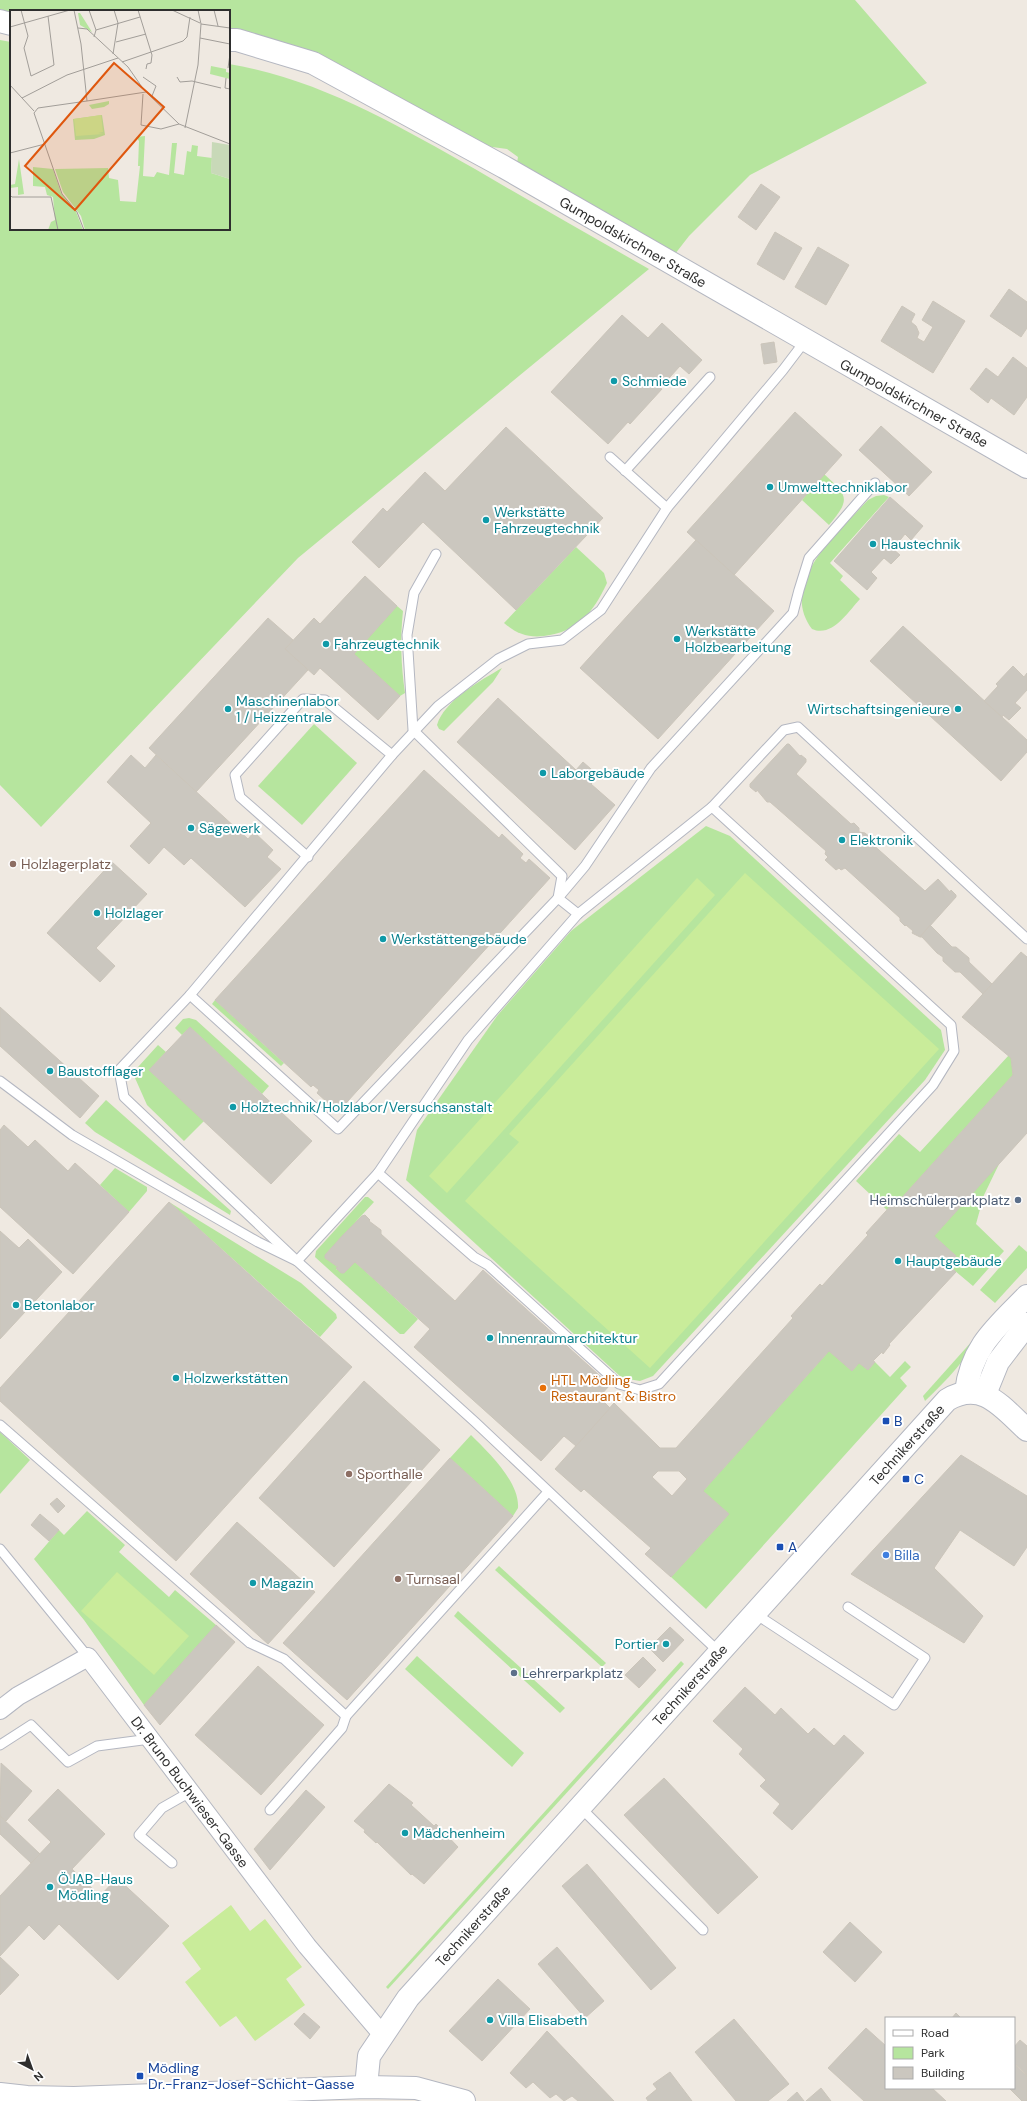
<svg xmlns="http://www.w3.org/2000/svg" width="1027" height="2101" font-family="'DM Sans',sans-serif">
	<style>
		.green { fill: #b6e59e }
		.pitch { fill: #c9ec9a }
		.building { fill: #cbc7bf; stroke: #cbc5ba; fill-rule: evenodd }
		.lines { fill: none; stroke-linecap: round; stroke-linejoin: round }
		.lane-casing { stroke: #b4b7c1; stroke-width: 11 }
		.street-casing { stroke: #b4b7c1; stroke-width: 20 }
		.secondary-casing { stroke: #b4b7c1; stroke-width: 24 }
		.lane { stroke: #fff; stroke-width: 9 }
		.street { stroke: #fff; stroke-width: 18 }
		.secondary { stroke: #fff; stroke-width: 22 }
		.culture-dot { fill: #0f9aa8; stroke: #fff; stroke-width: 1.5 }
		.education-dot { fill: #8d6e63; stroke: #fff; stroke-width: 1.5 }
		.service-dot { fill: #5c6f8a; stroke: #fff; stroke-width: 1.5 }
		.food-dot { fill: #e8710a; stroke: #fff; stroke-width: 1.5 }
		.transit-dot { fill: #1a4fb4; stroke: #fff; stroke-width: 1.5 }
		.shop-dot { fill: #3f7fe0; stroke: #fff; stroke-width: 1.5 }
		.labels { text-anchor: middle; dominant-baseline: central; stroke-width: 4; stroke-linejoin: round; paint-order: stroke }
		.street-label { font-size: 14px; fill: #2e2e2e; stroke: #fff }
		.culture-label { font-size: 14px; fill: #0d838f; stroke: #fff; text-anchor: start }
		.education-label { font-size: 14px; fill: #785e54; stroke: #fff; text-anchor: start }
		.service-label { font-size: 14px; fill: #4e5e75; stroke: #fff; text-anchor: end }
		.food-label { font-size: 14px; fill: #c56008; stroke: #fff; text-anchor: start }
		.transit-label { font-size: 14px; fill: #164399; stroke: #fff; text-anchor: start }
		.shop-label { font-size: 14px; fill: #366cbe; stroke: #fff; text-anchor: start }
		.inset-road { fill: none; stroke: #a29e99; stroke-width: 1 }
		.view { fill: #df570e; fill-opacity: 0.15; stroke: #df570e; stroke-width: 2 }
		.inset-edge { fill: none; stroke: #2e2e2e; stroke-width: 2 }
	</style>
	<rect width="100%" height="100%" fill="#efe9e1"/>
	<g class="green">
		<polygon points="0,0 855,0 927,83 750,175 689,236 675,254 517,163 518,157 507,149 485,146 239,30 229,28 229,11 11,11 11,13 0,9"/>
		<path d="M0,40L11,42V229H229V64C319,79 397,125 475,169C533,203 591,236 649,269L298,558L41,827L0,785Z"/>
		<path d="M824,474C848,496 851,499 829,525L802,500Z"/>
		<path d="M884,495L889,497L830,563L843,576L840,580L860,599C848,612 832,638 812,629C777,583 840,531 868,500L876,496Z"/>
		<path d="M576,547L604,573L607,583C593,613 577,632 544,636C527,638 516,633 504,623Z"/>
		<path d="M397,606L403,611C400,639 401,665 405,693L400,696L354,654Z"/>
		<path d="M502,668L493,682L444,731L439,729L437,725C444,701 481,680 502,668Z"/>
		<polygon points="314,724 357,763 302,825 258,786"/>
		<polygon points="706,826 730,836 941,1030 945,1050 925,1080 653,1376 640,1381 622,1378 406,1180 417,1130 497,1016 571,931"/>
		<polygon points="215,1000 284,1063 281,1066 212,1004"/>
		<polygon points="189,1018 196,1020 269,1086 262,1094 190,1027 182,1035 175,1028 183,1019"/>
		<polygon points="158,1045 166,1052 149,1070 204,1121 184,1141 147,1105 135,1078 138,1067"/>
		<polygon points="1009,1055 1011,1058 1013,1075 897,1203 895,1201 887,1210 856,1181 899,1134 920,1152"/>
		<polygon points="106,1100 231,1211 230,1215 95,1132 85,1123"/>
		<polygon points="1000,1162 984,1195 976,1224 1004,1251 973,1286 948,1265 956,1256 934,1236"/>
		<polygon points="115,1168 147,1187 147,1191 129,1212 100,1185"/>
		<polygon points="365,1197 368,1197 374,1202 325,1255 325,1258 338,1267 336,1269 344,1273 355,1262 418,1319 404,1334 400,1334 315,1257 316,1251"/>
		<polygon points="169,1202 301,1283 336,1314 337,1318 320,1337"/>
		<polygon points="1019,1245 1027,1252 1027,1268 995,1303 980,1290"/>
		<path d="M982,1330C969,1357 947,1380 925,1401L923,1396Z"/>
		<polygon points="829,1351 852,1371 859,1363 868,1370 875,1362 890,1377 905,1361 911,1367 900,1378 907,1386 706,1609 671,1577 729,1514 703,1491"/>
		<polygon points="0,1432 30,1460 0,1494"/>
		<path d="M471,1435C488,1452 520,1482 518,1508L513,1516L450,1458Z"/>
		<polygon points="87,1511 125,1545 119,1552 169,1597 175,1590 216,1625 144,1705 84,1620 34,1559 59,1530 64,1535"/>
		<polygon points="499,1566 606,1663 602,1667 495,1570"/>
		<polygon points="458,1611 565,1708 560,1713 454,1616"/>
		<polygon points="417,1656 524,1753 512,1767 405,1669"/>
		<polygon points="681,1661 684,1664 388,1989 386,1987"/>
	</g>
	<g class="pitch">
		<polygon points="745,873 939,1049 650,1368 465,1201 519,1142 509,1134"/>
		<polygon points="697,878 715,895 447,1193 429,1176"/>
		<polygon points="117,1572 189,1636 154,1675 81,1611"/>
		<polygon points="231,1905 250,1931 265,1919 302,1967 286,1979 305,2005 255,2041 236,2016 220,2027 185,1982 201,1969 182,1943"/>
	</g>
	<g class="building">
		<polygon points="761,184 780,197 756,230 738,217"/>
		<polygon points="775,232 802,248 784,280 757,264"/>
		<polygon points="818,247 849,265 826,305 795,287"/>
		<polygon points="1009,289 1027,302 1027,328 1021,337 990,316"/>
		<polygon points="933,301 965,321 933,373 881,341 902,306 915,314 911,322 916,326 919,333 917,338 924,342 933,327 922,320"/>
		<polygon points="622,315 648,338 662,323 702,360 689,374 680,366 660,388 662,389 630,424 628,422 608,444 551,392"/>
		<polygon points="774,342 777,362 764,364 761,344"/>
		<polygon points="1013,357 1027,368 1027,397 1014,415 991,398 988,403 970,389 986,368 998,377"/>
		<polygon points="795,412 842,455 734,575 687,532"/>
		<polygon points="881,426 932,472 909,496 859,450"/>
		<polygon points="506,427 603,518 516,610 423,522 379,568 352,542 383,508 387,512 425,472 445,491"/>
		<polygon points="890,497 923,526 911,540 905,534 893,549 900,555 891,564 884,558 871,572 877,578 867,590 834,561"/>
		<polygon points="696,540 774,611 658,739 580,668"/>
		<polygon points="365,576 397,606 354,654 400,696 378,720 320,668 314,675 285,649 314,618 320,624"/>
		<polygon points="268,618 293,640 285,649 308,670 196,792 149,748"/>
		<polygon points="903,626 1027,740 1027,752 1001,781 870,661"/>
		<polygon points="1013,666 1024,677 1027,673 1027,690 1015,703 1021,708 1009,720 1003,715 1002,717 984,701 998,686 996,684"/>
		<polygon points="498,698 576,770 583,762 599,776 591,784 615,805 575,850 457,742"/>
		<polygon points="787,744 789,744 800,756 801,755 806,759 806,762 796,774 851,824 854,823 859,828 859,832 865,833 871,838 870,842 925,891 938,879 950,892 951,890 956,895 956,897 920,937 912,933 913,931 906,925 905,926 900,921 900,918 845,868 841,870 839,868 836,870 825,860 828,857 825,854 826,851 770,802 767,802 757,790 756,792 750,787 750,784"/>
		<polygon points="131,755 145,768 156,755 248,839 254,832 273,850 267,857 281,869 245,907 191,858 184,865 164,847 149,864 130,846 151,823 107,782"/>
		<polygon points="424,770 499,838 502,834 523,854 520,858 526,863 529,859 550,878 338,1112 317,1093 319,1090 313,1085 311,1087 215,1000"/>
		<polygon points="112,862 147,894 96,948 115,966 100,982 47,933"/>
		<polygon points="930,925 952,947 956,947 969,958 969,962 992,984 983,994 960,972 955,972 943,961 943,957 937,953 922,937 920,937"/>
		<path d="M1021,952L1027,957V1133L934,1236L956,1256L948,1265L956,1272L889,1344L890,1345L883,1354L882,1352L873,1361L875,1362L868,1370L859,1363L852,1371L829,1351L703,1491L729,1514L671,1577L645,1554L651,1548L584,1489L581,1492L555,1469L614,1403L660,1448H676L793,1318L791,1316L820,1284L822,1286L868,1235L866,1233L895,1201L897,1203L1013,1075L1011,1058L962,1017ZM658,1471H679L687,1479L672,1496L652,1477Z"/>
		<polygon points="0,1007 99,1096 80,1118 0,1046"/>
		<polygon points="190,1027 312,1141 271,1184 149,1070"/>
		<polygon points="4,1125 28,1147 35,1140 68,1171 75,1163 129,1212 73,1274 0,1207 0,1130"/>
		<polygon points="169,1202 352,1367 176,1561 0,1401 0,1388"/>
		<polygon points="365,1215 370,1220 369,1221 381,1230 381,1234 455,1301 483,1270 610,1385 599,1397 610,1408 576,1446 564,1436 541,1461 414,1347 430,1329 355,1262 344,1273 341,1273 336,1268 338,1267 325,1258 325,1255 343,1235 362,1216"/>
		<polygon points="0,1231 19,1248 28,1239 62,1272 0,1339"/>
		<polygon points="364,1381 440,1450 334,1567 259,1498"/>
		<polygon points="961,1455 1027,1496 1027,1547 1014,1566 960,1530 934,1568 983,1616 964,1643 851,1574"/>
		<polygon points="450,1458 513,1516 347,1700 283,1643"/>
		<polygon points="57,1498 65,1506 58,1513 50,1504"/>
		<polygon points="40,1514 59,1530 49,1541 31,1525"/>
		<polygon points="237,1522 315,1592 268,1644 190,1574"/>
		<polygon points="216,1625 235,1642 160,1725 144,1705"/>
		<polygon points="670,1627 684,1640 663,1662 649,1648"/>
		<polygon points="643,1657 656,1670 639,1688 625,1675"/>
		<polygon points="258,1666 324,1725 261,1795 195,1735"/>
		<polygon points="745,1687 775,1715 781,1708 808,1734 814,1728 834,1746 844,1735 864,1753 792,1830 773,1813 780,1804 760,1786 766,1780 739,1754 743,1749 713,1721"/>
		<polygon points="1,1763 32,1791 6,1821 0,1816"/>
		<polygon points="664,1778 758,1877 718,1914 624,1815"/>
		<polygon points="389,1784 413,1803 411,1805 434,1826 436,1824 458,1847 424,1884 412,1874 411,1875 377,1842 376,1843 364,1832 365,1830 354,1821"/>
		<polygon points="58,1789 105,1834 72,1869 100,1896 117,1878 169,1926 118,1980 59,1924 44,1940 29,1925 0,1956 0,1896 51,1842 28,1820"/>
		<polygon points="306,1790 325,1807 270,1870 254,1849"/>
		<polygon points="0,1816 40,1854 31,1863 0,1834"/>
		<polygon points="587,1864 676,1968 651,1990 562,1886"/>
		<polygon points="850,1922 882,1952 855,1982 823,1952"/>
		<polygon points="557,1947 604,2001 585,2018 538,1964"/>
		<polygon points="0,1957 19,1975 0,1995"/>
		<polygon points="498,1979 530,2009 482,2061 449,2031"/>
		<polygon points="304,2013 320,2027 310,2039 294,2024"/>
		<polygon points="956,2013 961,2018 952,2018"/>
		<polygon points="734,2019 789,2084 768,2101 736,2101 695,2052"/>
		<polygon points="866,2028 886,2046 886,2088 932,2088 946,2101 864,2101 828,2068"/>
		<polygon points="547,2031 614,2101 578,2101 572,2096 564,2101 556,2094 550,2098 533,2082 526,2088 510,2073"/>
		<polygon points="1020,2040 1027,2046 1027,2075 1014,2063 1014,2047"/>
		<polygon points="1014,2064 1027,2076 1027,2101 1022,2101 1009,2088 1014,2088"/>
		<polygon points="670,2072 692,2101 648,2101 646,2098 657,2089 653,2084"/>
		<polygon points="821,2088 831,2101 806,2101"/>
		<polygon points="797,2092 804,2101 787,2101"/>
	</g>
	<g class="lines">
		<g class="lane-casing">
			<g id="lane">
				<polyline points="610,457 667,508"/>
				<polyline points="625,471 710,377"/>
				<polyline points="436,554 414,593 407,635 413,730 562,876 558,898"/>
				<polyline points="308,857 240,797 235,775 303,699 325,700 392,755"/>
				<polyline points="558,898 585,866 651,768 793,613 799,590 809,558 875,483"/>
				<polyline points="190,995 338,1129 558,898 578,914"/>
				<polyline points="0,1081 72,1135 258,1242 297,1261 378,1173 468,1040 578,914 712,807 784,730 798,727 1027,939"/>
				<polyline points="378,1173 474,1257 488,1265 619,1384 640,1390 659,1384 933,1085 954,1051 951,1025 712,807"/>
				<polyline points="0,1425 250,1643 284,1659 346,1716 548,1492"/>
				<polyline points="0,1549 88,1657"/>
				<polyline points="754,1613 894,1705 925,1658 848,1607"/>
				<polyline points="719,1652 475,1422 297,1261 124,1097 119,1070 190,995 392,755 438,706 498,659 528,644 562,640 601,610 667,508 783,370 805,341"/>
				<polyline points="0,1745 31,1725 68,1762 97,1746 150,1739"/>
				<polyline points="580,1807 703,1930"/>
				<polyline points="270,1810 342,1728 346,1716"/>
				<polyline points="172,1863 139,1835 162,1808 190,1792"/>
			</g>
		</g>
		<g class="street-casing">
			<polyline id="street" points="0,1710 18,1696 88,1657 307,1946 382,2034"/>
		</g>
		<g class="secondary-casing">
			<g id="secondary">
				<polyline points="0,21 11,24"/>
				<polyline points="229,40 237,40 313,63 504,167 1027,467"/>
				<path d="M966,1392C971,1347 997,1327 1027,1296"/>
				<polyline points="985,1394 998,1362 1027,1324"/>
				<path d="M366,2087L369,2056L408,1998L947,1400C982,1379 1002,1407 1027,1430"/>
				<polyline points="0,2094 27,2097 74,2098 366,2087 416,2088 464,2101"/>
			</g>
		</g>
		<use href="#lane" class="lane"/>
		<use href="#street" class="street"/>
		<use href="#secondary" class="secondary"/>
	</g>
	<g class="culture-dot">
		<circle cx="614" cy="381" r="4"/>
		<circle cx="770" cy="487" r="4"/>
		<circle cx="486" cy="520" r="4"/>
		<circle cx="873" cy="544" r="4"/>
		<circle cx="677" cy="639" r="4"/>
		<circle cx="326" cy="644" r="4"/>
		<circle cx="228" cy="709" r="4"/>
		<circle cx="958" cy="709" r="4"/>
		<circle cx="543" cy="773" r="4"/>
		<circle cx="191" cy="828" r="4"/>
		<circle cx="842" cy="840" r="4"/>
		<circle cx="97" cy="913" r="4"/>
		<circle cx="383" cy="939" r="4"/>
		<circle cx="50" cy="1071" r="4"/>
		<circle cx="233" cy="1107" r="4"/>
		<circle cx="898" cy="1261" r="4"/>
		<circle cx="16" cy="1305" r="4"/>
		<circle cx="490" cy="1338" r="4"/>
		<circle cx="176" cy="1378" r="4"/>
		<circle cx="253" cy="1583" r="4"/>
		<circle cx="666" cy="1644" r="4"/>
		<circle cx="405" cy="1833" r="4"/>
		<circle cx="50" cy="1887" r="4"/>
		<circle cx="490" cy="2020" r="4"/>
	</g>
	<g class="education-dot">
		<circle cx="13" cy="864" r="4"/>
		<circle cx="349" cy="1474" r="4"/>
		<circle cx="398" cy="1579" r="4"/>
	</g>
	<g class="service-dot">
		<circle cx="1018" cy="1200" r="4"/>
		<circle cx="514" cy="1673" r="4"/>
	</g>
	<circle class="food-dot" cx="543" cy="1388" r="4"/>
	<g class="transit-dot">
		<rect x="882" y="1417" width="8" height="8" rx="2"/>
		<rect x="902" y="1475" width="8" height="8" rx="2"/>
		<rect x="776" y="1543" width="8" height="8" rx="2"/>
		<rect x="136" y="2072" width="8" height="8" rx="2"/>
	</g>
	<circle class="shop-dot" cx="886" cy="1555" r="4"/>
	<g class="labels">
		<g class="street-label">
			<text transform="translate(633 242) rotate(30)">Gumpoldskirchner Straße</text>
			<text transform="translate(914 403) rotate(29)">Gumpoldskirchner Straße</text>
			<text transform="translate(907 1445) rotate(-48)">Technikerstraße</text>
			<text transform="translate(690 1685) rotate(-48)">Technikerstraße</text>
			<text transform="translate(190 1792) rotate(53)">Dr. Bruno Buchwieser-Gasse</text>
			<text transform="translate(473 1926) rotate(-48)">Technikerstraße</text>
		</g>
		<g class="culture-label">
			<text x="622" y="381">Schmiede</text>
			<text x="778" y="487">Umwelttechniklabor</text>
			<text x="494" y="512">Werkstätte<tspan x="494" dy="16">Fahrzeugtechnik</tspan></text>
			<text x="881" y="544">Haustechnik</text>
			<text x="685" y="631">Werkstätte<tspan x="685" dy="16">Holzbearbeitung</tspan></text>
			<text x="334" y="644">Fahrzeugtechnik</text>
			<text x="236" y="701">Maschinenlabor<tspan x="236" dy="16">1 / Heizzentrale</tspan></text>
			<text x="950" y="709" text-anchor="end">Wirtschaftsingenieure</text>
			<text x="551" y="773">Laborgebäude</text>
			<text x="199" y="828">Sägewerk</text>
			<text x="850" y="840">Elektronik</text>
			<text x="105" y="913">Holzlager</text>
			<text x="391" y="939">Werkstättengebäude</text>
			<text x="58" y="1071">Baustofflager</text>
			<text x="241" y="1107">Holztechnik/Holzlabor/Versuchsanstalt</text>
			<text x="906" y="1261">Hauptgebäude</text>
			<text x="24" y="1305">Betonlabor</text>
			<text x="498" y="1338">Innenraumarchitektur</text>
			<text x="184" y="1378">Holzwerkstätten</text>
			<text x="261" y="1583">Magazin</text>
			<text x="658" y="1644" text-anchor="end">Portier</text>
			<text x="413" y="1833">Mädchenheim</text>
			<text x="58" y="1879">ÖJAB-Haus<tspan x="58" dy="16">Mödling</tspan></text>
			<text x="498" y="2020">Villa Elisabeth</text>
		</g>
		<g class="education-label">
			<text x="21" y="864">Holzlagerplatz</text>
			<text x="357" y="1474">Sporthalle</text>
			<text x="406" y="1579">Turnsaal</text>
		</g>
		<g class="service-label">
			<text x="1010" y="1200">Heimschülerparkplatz</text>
			<text x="522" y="1673" text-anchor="start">Lehrerparkplatz</text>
		</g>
		<g class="food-label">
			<text x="551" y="1380">HTL Mödling<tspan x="551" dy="16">Restaurant &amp; Bistro</tspan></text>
		</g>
		<g class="transit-label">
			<text x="894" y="1421">B</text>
			<text x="914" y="1479">C</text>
			<text x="788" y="1547">A</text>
			<text x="148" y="2068">Mödling<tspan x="148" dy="16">Dr.-Franz-Josef-Schicht-Gasse</tspan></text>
		</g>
		<g class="shop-label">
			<text x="894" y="1555">Billa</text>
		</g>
	</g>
	<g transform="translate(10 10)">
		<rect width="220" height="220" fill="#efe9e1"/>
		<path d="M68,3H70L82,22L70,15ZM201,56L216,59V62L220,63V69L200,64ZM99,91V94L94,97L82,99L79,95ZM92,105L95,125L84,129L65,130L63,109ZM135,126L133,166L144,167L147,162L159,165L162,133H167L164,163L174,165L177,141L181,142L182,135L188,136L187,146L202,148L201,163L220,169V220H75L71,206L53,182L45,159L98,158L99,168L108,170L110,191L126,192L130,156H128L129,131L126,127ZM9,149L14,184L8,185V177L0,178V175L5,174ZM23,157L43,159L51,183L65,199L73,220H38L41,212L45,210L43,187L37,185L35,177L23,176Z" fill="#b6e59e"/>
		<path d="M202,132L220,135V169L201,163Z" fill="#c8d9b8"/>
		<path d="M91,105L93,122L88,123L94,124L66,126L64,109Z" fill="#c9ec9a"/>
		<path class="inset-road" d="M11,0L18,26L14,38L21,66L44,55L38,6M64,0L71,34L77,91L28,98L24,103L52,184L67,202L74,220M79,0L86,20L84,27M128,0L142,45L141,53L137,54L136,59M162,0L190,13M204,0L208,16M191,14L220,18M0,17L60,0M68,18L77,19L118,57L134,80L169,114L220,134M86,20L130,7M190,28L220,34M106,32L136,24M103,44L108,13L104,0M112,52L173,31L177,27L180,7M218,58L220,44M133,67L146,76L142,86M167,67L170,72L182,71L211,78M216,68L215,78L220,79M0,75L24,101M133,84L131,115L151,119L169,114M12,88L57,65L108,48M77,91L136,82M175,118L188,55L191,14L188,0M0,143L35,134M0,185L2,187H41L48,220"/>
		<path class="view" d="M104,53L154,97L65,200L15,156Z"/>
		<rect width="220" height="220" class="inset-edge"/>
	</g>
	<rect x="885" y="2017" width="130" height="72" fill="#ffffff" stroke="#ababab"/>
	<rect x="893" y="2030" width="20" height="6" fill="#ffffff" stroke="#ababab"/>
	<text x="921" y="2037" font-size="12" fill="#2e2e2e">Road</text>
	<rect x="893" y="2047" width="20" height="12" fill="#b6e59e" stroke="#ababab"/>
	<text x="921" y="2057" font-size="12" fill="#2e2e2e">Park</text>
	<rect x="893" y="2067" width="20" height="12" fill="#cbc7bf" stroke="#ababab"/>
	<text x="921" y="2077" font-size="12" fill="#2e2e2e">Building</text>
	<g transform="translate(32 2069) rotate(139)" stroke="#ffffff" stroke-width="3" paint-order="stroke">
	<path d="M0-3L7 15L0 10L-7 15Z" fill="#2e2e2e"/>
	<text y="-6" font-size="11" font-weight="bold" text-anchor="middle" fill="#2e2e2e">N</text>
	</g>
</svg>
